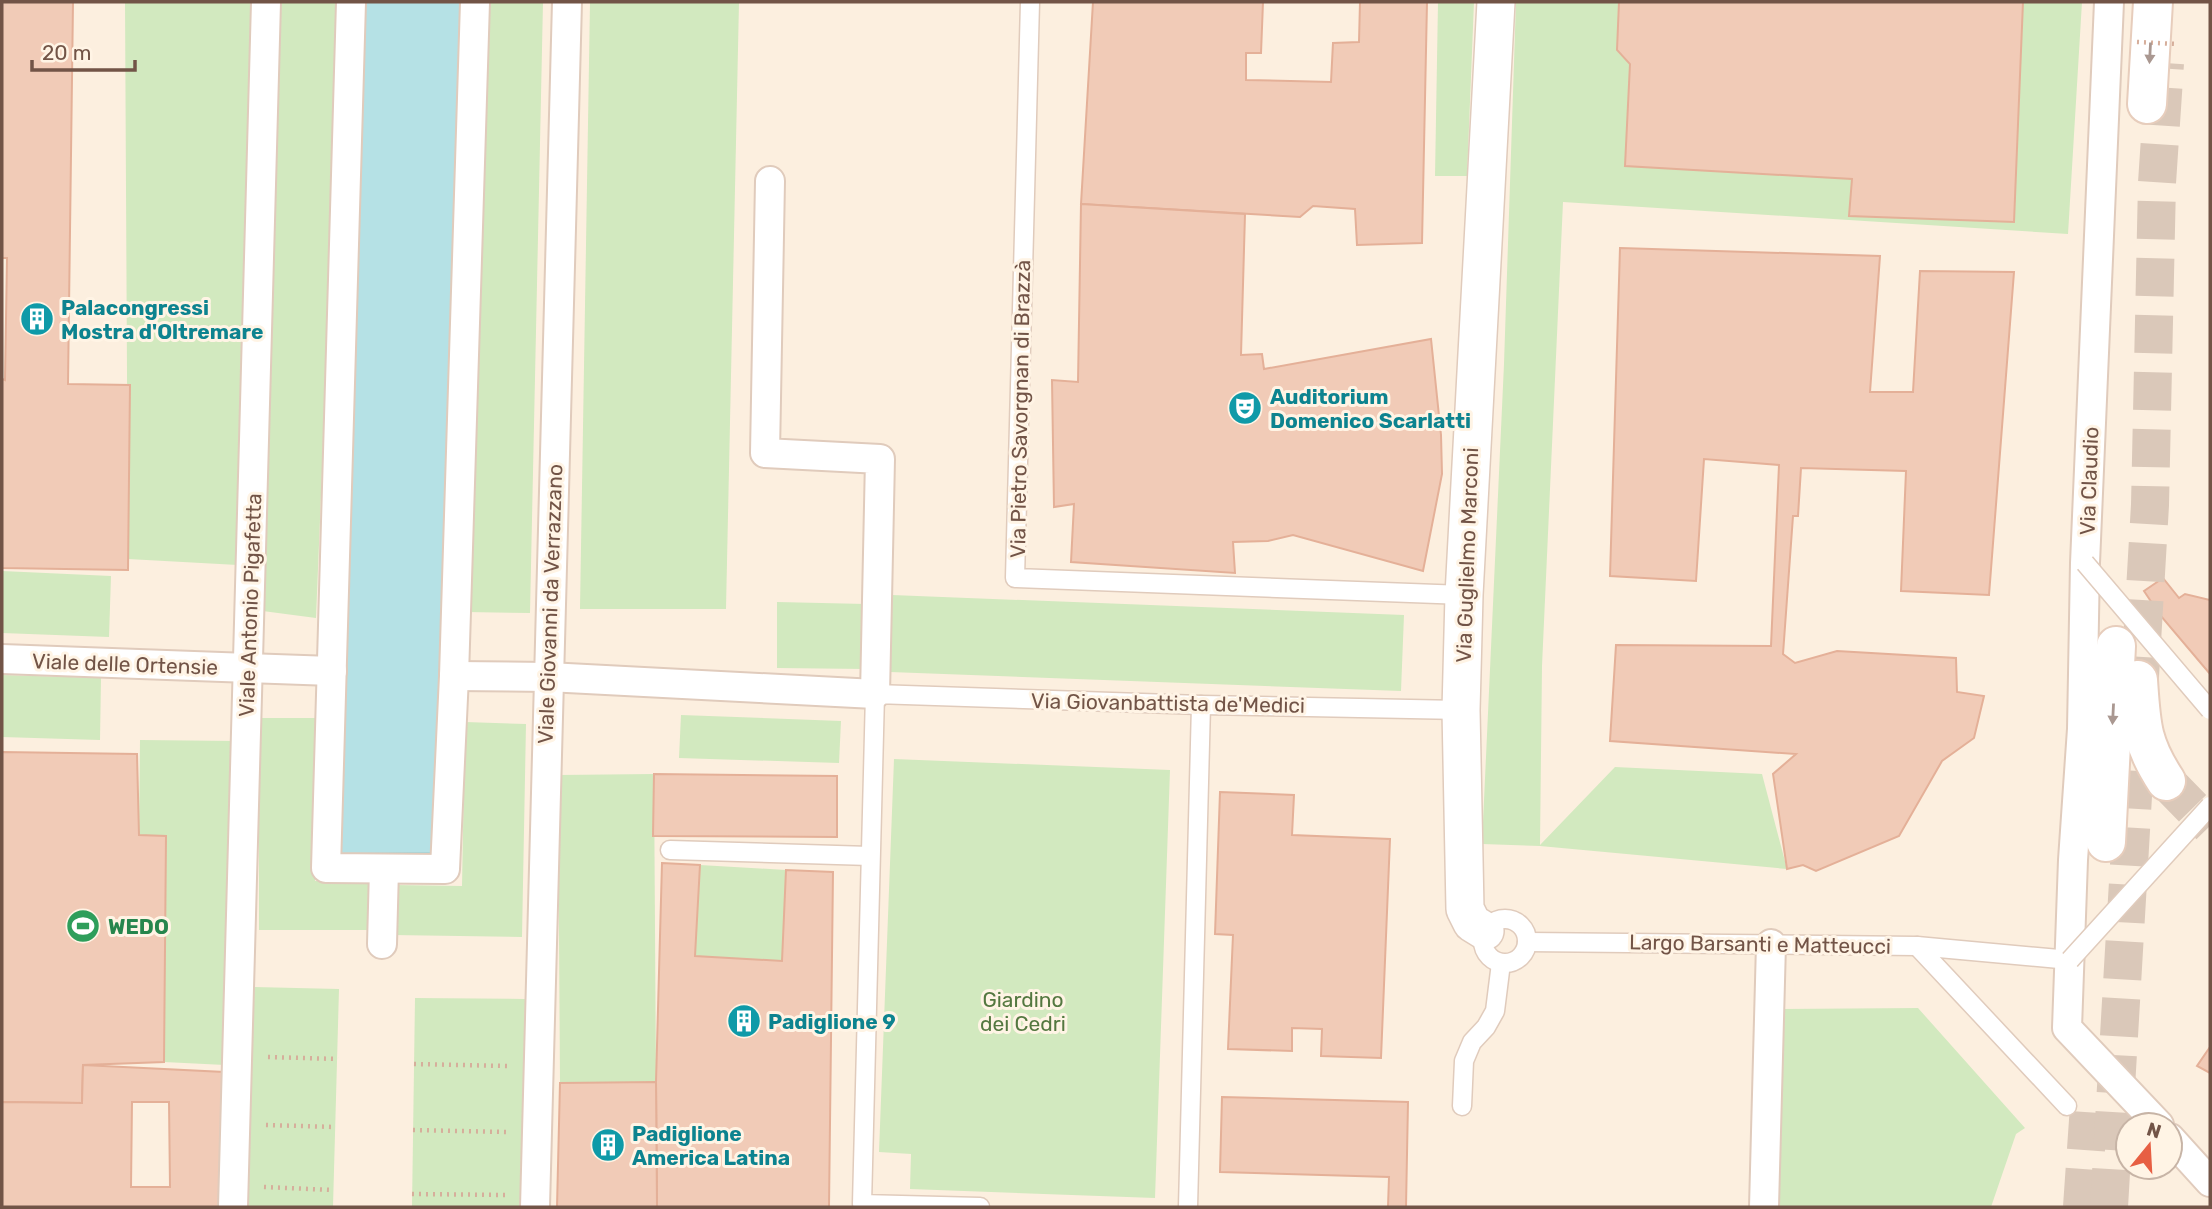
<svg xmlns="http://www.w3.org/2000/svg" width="2212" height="1209" font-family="Rubik,sans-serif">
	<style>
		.green { fill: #d2e9bf }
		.water { fill: #b5e1e5; stroke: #9bd1d7; stroke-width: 2 }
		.building { fill: #f1cbb7; stroke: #e4b098; stroke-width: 2; fill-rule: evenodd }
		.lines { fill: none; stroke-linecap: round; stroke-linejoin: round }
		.secondary-tunnel { stroke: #dac8b9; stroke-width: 38; stroke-dasharray: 38 19; stroke-linecap: butt }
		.service-casing { stroke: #e0cbbc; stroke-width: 21 }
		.pedestrian-casing { stroke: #e0cbbc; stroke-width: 32 }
		.minor-casing { stroke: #e0cbbc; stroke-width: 40 }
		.secondary-casing { stroke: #e7cdbc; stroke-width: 42 }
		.path { stroke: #d6ae9b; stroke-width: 4.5; stroke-dasharray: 2 5; stroke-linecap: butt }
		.service { stroke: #fff; stroke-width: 18 }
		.pedestrian { stroke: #fff; stroke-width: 28 }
		.minor { stroke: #fff; stroke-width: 37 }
		.secondary { stroke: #fff; stroke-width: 38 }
		.service-bridge-casing { stroke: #e0cbbc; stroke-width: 21; stroke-linecap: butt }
		.path-bridge { stroke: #d6ae9b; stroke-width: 4.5; stroke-dasharray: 2 5; stroke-linecap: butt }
		.service-bridge { stroke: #fff; stroke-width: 18 }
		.oneway { fill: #aa9891 }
		.labels { text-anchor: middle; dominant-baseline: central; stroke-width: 6; stroke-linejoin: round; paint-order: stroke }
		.culture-label { font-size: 21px; font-weight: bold; fill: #0d838f; stroke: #fff4e5; text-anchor: start }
		.street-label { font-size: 21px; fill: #725447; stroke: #fff4e5 }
		.leisure-label { font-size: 21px; font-weight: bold; fill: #27864d; stroke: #fff4e5; text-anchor: start }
		.park-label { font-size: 21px; fill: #547840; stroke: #fff4e5 }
	</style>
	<rect width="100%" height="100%" fill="#fcefdf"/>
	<g class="green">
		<polygon points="125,2 266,2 258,524 280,2 341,2 316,618 255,610 256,566 128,559"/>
		<polygon points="489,2 543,2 530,613 466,612"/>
		<polygon points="590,2 739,2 726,609 580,609"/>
		<polygon points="1438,2 1474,2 1467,176 1435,176"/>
		<polygon points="1516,2 2082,2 2068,234 1563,202 1542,666 1540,845 1615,767 1762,774 1787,869 1540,846 1482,844 1504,364"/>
		<polygon points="2,571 111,576 109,637 2,633"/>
		<polygon points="892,595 1404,615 1401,691 890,672"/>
		<polygon points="777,602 866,604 865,669 777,668"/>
		<polygon points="2,675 101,678 100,740 2,737"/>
		<polygon points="681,715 841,721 839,763 679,758"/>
		<polygon points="259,718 315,718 315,881 373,881 372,930 259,930"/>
		<polygon points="465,722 526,724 522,937 392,935 393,885 462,886"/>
		<polygon points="140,740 236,741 225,1065 164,1062 166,836 139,835"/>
		<polygon points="894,759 1170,770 1155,1198 910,1189 911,1154 879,1152"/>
		<polygon points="654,774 656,1082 560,1083 558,775"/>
		<polygon points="700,865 786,870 782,961 695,956"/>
		<polygon points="250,987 339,989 333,1207 244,1207"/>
		<polygon points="415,998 525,999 522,1207 412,1207"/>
		<polygon points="1918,1008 2025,1128 2016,1134 1991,1207 1774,1207 1781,1009"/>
	</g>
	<polygon class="water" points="364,2 464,2 433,853 339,854"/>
	<g class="building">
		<polygon points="2,2 73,2 68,384 130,385 128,570 2,568 2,379 5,380 7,258 2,258"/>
		<polygon points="1093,2 1263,2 1261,53 1246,53 1246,80 1331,82 1333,43 1359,42 1360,2 1427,2 1422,243 1357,245 1355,209 1313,206 1300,217 1081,204"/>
		<polygon points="1619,2 2023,2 2014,222 1849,216 1852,179 1625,166 1630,64 1617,50"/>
		<polygon points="1081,204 1245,214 1241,355 1262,354 1264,369 1431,339 1441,435 1442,474 1423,571 1293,535 1268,541 1233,542 1235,573 1071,562 1074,504 1054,507 1052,380 1078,382"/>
		<polygon points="1620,248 1880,256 1870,392 1913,392 1920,271 2014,272 1989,595 1901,591 1906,471 1801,468 1798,516 1793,516 1783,654 1795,663 1837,651 1956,658 1957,692 1984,696 1974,738 1942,761 1899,836 1816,871 1803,865 1787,869 1773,774 1796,754 1610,741 1616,645 1771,646 1779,465 1704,459 1696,581 1610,576"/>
		<polygon points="2163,578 2179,598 2185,594 2210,600 2210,674 2160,615 2144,591"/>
		<polygon points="2,752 137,754 139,835 166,836 164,1062 83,1065 82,1103 2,1102"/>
		<polygon points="654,774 837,776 837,837 653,836"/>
		<polygon points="1220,792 1294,795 1292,835 1390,839 1381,1058 1321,1056 1322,1029 1292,1028 1292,1051 1228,1049 1233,935 1215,934"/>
		<polygon points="662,863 700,865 695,956 782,961 786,870 833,872 829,1207 657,1207 656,1082"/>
		<polygon points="2210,1047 2210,1073 2197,1066"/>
		<path d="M83,1065L224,1072L222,1207H2V1102L82,1103ZM132,1102H169L170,1187H131Z"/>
		<polygon points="656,1082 657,1207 557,1207 560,1083"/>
		<polygon points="1222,1097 1408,1102 1406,1207 1388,1207 1389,1177 1220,1172"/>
	</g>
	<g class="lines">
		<g class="secondary-tunnel">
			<polyline points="2166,781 2210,826"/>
			<polyline points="2082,1207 2089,1106"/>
			<polyline points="2109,1207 2150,505 2157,183 2165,63"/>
		</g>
		<g class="service-casing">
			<g id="service">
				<polyline points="1030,2 1015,578 1464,595"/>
				<polyline points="670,850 870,856"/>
				<circle cx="1505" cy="941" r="22"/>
				<polyline points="1527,942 1917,946 2070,960"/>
				<polyline points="1917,946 2067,1106"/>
				<polyline points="1462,1106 1464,1061 1472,1042 1486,1027 1495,1011 1501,963"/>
				<polyline points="980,1207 862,1204 875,694 1201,705 1461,710"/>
				<polyline points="1188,1207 1201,705"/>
			</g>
		</g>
		<g class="pedestrian-casing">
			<g id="pedestrian">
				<polyline points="351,2 326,868 445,869 454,676 475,2"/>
				<polyline points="2109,2 2085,563 2082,729 2073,860 2067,1028 2159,1125"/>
				<polyline points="2,659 332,671"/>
				<polyline points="454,676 548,677 875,694 880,459 765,453 770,181"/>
				<polyline points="382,944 384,869"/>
				<polyline points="2170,1138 2210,1182"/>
				<polyline points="233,1207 266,2"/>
				<polyline points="535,1207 567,2"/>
				<polyline points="1764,1207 1771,944"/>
			</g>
		</g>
		<g class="minor-casing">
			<polyline id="minor" points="1485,931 1472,923 1465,909 1461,710 1464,595 1496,2"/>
		</g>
		<g class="secondary-casing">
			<g id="secondary">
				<polyline points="2147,104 2153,2"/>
				<path d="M2138,680C2141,724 2141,743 2166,781"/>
				<polyline points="2106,842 2116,646"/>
			</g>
		</g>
		<g class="path">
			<polyline points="268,1057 338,1059"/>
			<polyline points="414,1064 507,1066"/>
			<polyline points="266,1125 335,1127"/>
			<polyline points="413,1130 507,1132"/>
			<polyline points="264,1187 333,1190"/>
			<polyline points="412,1194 506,1195"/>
		</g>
		<use href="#service" class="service"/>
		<use href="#pedestrian" class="pedestrian"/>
		<use href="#minor" class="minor"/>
		<use href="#secondary" class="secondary"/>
		<g class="service-bridge-casing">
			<g id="service-bridge">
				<polyline points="2085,563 2210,710"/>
				<polyline points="2070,960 2210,806"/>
			</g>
		</g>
		<polyline class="path-bridge" points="2137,42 2177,44"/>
		<use href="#service-bridge" class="service-bridge"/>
	</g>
	<defs><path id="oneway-solid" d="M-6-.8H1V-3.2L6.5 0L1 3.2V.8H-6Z" transform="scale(1.75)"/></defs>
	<g class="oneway">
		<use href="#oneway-solid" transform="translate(2150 53) rotate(93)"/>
		<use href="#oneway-solid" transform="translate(2113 714) rotate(93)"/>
	</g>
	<defs>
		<g id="building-disc" transform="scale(1.75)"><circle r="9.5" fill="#0f9aa8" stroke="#fff4e5"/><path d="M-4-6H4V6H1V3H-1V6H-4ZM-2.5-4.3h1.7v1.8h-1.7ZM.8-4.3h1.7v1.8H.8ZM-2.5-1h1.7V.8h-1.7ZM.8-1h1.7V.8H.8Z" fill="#fff"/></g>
		<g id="theatre-disc" transform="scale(1.75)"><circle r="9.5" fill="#0f9aa8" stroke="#fff4e5"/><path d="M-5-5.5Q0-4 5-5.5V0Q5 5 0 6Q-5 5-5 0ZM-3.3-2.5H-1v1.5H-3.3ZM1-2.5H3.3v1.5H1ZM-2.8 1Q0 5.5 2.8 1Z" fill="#fff"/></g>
		<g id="stadium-disc" transform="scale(1.75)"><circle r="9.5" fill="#2e9e5b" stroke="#fff4e5"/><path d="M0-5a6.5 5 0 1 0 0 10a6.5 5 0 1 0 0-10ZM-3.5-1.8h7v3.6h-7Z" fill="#fff"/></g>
	</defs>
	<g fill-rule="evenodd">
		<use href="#building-disc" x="37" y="319"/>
		<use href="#theatre-disc" x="1245" y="408"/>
		<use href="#stadium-disc" x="83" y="926"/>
		<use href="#building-disc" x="744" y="1021"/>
		<use href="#building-disc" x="608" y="1145"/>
	</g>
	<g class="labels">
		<g class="culture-label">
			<text x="61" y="307">Palacongressi<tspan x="61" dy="24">Mostra d'Oltremare</tspan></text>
			<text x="1270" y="396">Auditorium<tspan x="1270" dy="24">Domenico Scarlatti</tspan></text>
			<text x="768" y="1021">Padiglione 9</text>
			<text x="632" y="1133">Padiglione<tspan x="632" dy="24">America Latina</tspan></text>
		</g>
		<g class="street-label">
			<text transform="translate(1020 409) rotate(-89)">Via Pietro Savorgnan di Brazzà</text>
			<text transform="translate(2089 481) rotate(-88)">Via Claudio</text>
			<text transform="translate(1467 555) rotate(-88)">Via Guglielmo Marconi</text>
			<text transform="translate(550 604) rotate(-88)">Viale Giovanni da Verrazzano</text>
			<text transform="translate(250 605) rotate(-88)">Viale Antonio Pigafetta</text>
			<text transform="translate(125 664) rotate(2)">Viale delle Ortensie</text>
			<text transform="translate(1168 703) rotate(1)">Via Giovanbattista de'Medici</text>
			<text transform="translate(1760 944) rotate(1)">Largo Barsanti e Matteucci</text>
		</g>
		<g class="leisure-label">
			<text x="108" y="926">WEDO</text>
		</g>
		<g class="park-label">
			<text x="1023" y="999">Giardino<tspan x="1023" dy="24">dei Cedri</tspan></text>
		</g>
	</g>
	<rect width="2212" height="1209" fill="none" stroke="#725447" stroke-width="7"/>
	<g transform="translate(2149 1146) rotate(18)"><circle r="33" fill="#fff4e5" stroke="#c7b4a6" stroke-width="2"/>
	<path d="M0-5L12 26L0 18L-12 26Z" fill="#e75f43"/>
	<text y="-10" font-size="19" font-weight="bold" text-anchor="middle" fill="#725447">N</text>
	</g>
	<path d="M32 60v10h103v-10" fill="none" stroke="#725447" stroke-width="3.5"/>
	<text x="42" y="60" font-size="21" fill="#725447" stroke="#fff4e5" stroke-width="5" paint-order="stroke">20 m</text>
</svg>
